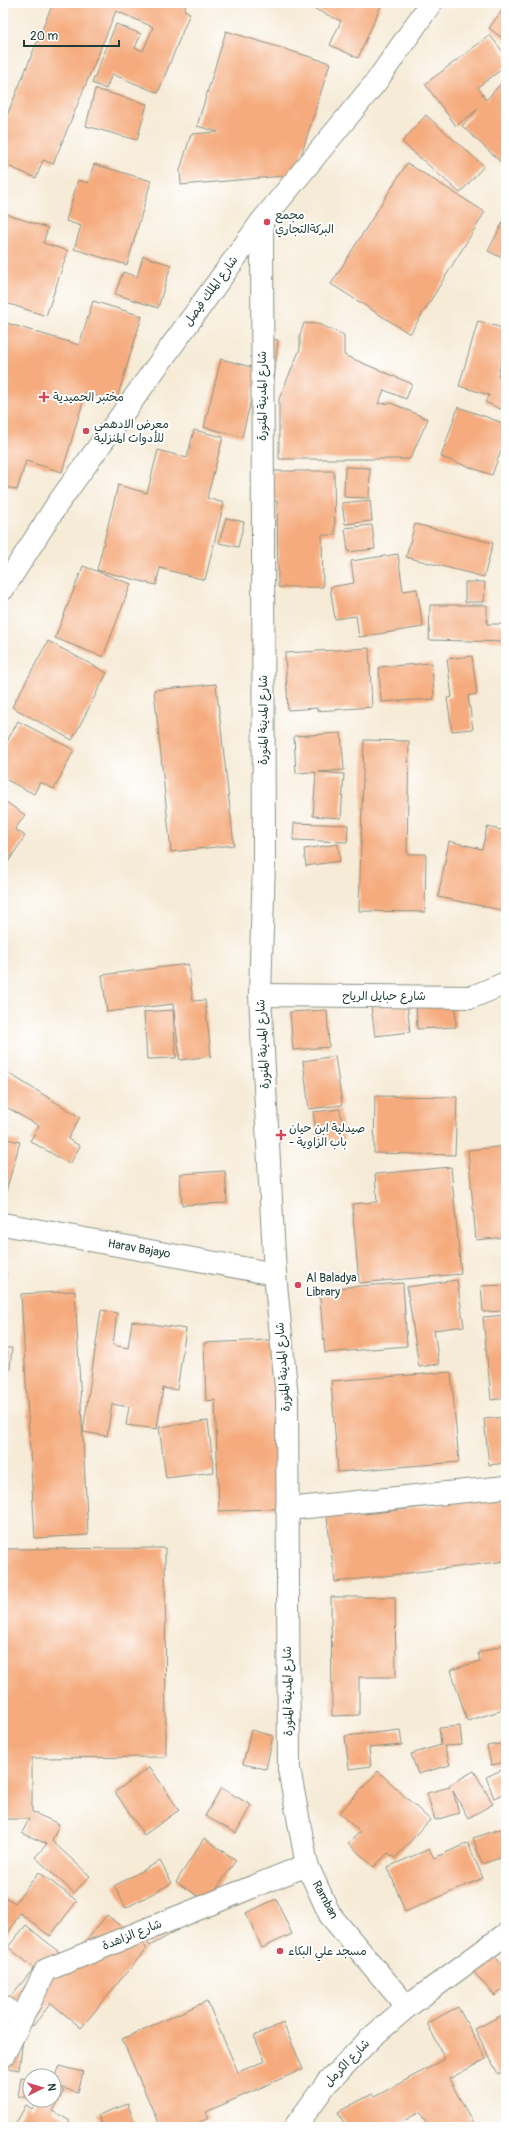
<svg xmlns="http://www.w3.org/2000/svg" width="509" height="2130" font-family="Pangolin,'Playpen Sans Arabic',sans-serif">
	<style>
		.building { fill: #f5ab7d }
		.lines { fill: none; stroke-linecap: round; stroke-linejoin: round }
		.minor-casing { stroke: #8a9486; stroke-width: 24 }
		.tertiary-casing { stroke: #8a9486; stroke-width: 24 }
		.minor { stroke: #fff; stroke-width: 22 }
		.tertiary { stroke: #fff; stroke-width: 22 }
		.poi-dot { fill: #d1495b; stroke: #fff; stroke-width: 1.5 }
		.labels { text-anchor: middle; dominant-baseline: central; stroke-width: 4; stroke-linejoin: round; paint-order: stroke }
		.poi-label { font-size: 12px; fill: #1f3d34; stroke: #fff; text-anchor: start }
		.street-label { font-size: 12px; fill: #1f3d34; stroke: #fff }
	</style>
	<rect width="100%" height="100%" fill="#fff"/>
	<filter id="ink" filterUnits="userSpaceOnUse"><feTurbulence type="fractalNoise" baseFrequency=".025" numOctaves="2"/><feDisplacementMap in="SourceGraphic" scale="8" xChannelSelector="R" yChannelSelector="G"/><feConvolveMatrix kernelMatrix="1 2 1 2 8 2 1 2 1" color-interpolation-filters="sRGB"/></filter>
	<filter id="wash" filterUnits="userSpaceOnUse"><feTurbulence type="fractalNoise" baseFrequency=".012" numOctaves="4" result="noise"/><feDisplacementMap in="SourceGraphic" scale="16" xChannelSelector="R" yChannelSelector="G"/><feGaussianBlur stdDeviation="0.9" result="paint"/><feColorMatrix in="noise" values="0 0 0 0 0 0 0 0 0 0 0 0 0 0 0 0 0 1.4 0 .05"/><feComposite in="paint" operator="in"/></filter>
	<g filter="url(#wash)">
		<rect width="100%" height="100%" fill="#f6ebd7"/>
		<g id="blocks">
			<g class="building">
				<polygon points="53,3 187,3 184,10 190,13 158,93 112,74 106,89 92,83 116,24 141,34 135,48 143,51 153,27 116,11 53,164 43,160 36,178 3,164 3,125"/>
				<polygon points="307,3 382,3 358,58 330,45 341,21 306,5"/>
				<polygon points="506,5 506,41 489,28"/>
				<polygon points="226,31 330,63 295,175 181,185 180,170 191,134 218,132 197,126"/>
				<polygon points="490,35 506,56 506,66 478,87 486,100 506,78 506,167 462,126 478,109 456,126 425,84"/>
				<polygon points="95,89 147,104 137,140 86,126"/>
				<polygon points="426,115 484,166 460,193 402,142"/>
				<polygon points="407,163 485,212 410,334 331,284"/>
				<polygon points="94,164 151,181 127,265 74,249 81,226 66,221 78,180 88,183"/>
				<polygon points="3,213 48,228 43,243 68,251 46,316 3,302"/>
				<polygon points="506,216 506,260 488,251"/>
				<polygon points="143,256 171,265 158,308 115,294 123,272 137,277"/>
				<polygon points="93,301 142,316 116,402 86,392 62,472 26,461 17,490 3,486 3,322 79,345"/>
				<polygon points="478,321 506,329 506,345 498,375 506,379 505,411 485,402 489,395 459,386"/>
				<polygon points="304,323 318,324 344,335 344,355 412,384 406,399 384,390 378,404 391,403 428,419 410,459 279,459 279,399 300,349 300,335"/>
				<polygon points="257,338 278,340 273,391 254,388 242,437 204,427 221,359 255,368"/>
				<polygon points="458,407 506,424 506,437 492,475 441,457"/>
				<polygon points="194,430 223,437 207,498 224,503 205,580 160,568 156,585 97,570 118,485 147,493 158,450 187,458"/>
				<polygon points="345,467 370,468 369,498 344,497"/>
				<polygon points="271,471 334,471 335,535 322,535 323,587 278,587 277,501 271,501"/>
				<polygon points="370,500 372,521 345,524 342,503"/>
				<polygon points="226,518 244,522 238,547 219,543"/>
				<polygon points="415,524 493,543 484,577 406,557"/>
				<polygon points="372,525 375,549 348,552 345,528"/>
				<polygon points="398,554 403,591 417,589 423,627 359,637 356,616 335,619 330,587 354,583 351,561"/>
				<polygon points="83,566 131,584 103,657 55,638"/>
				<polygon points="465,582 485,582 484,602 465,602"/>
				<polygon points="430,605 487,605 487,624 506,624 506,642 429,640"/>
				<polygon points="48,641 107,673 72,740 12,707"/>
				<polygon points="369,648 372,707 317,711 317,708 288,710 285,653"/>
				<polygon points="472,656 477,694 468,696 473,729 452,731 447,698 452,697 447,659"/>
				<polygon points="432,663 434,699 381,702 379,667"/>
				<polygon points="216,684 234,845 171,852 154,690"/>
				<polygon points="18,721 74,750 54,789 40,782 34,794 3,778 3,749"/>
				<polygon points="341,733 344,770 319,772 344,774 341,818 313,816 316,772 296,773 294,736"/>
				<polygon points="364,740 409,741 407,854 426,854 425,912 359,911"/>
				<polygon points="3,800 25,815 15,829 25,836 3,870"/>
				<polygon points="294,823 348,825 347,842 293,840"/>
				<polygon points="487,827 506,831 506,911 438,897 449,841 482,849"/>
				<polygon points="338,844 340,861 306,866 304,849"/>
				<polygon points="188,964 193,1001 205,1000 211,1056 180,1060 173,1004 107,1012 102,975"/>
				<polygon points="455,995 456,1027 417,1029 416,996"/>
				<polygon points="407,1002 410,1032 375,1036 371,1006"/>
				<polygon points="173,1010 176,1058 147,1059 144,1012"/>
				<polygon points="327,1010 329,1047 293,1050 290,1012"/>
				<polygon points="335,1056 342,1105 309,1109 303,1061"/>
				<polygon points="3,1070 80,1117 68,1139 80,1146 70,1164 30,1141 39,1126 3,1105"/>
				<polygon points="375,1096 457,1097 455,1155 374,1153"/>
				<polygon points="340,1109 345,1142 318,1145 313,1112"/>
				<polygon points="3,1127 7,1139 20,1142 3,1202"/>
				<polygon points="506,1146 506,1237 476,1240 468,1150"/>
				<polygon points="451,1167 461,1274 359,1283 352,1204 377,1202 375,1174"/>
				<polygon points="225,1171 227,1203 182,1205 180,1174"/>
				<polygon points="3,1272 6,1272 4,1292 3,1292"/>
				<polygon points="457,1280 464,1326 434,1330 439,1364 419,1367 407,1287"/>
				<polygon points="403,1283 407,1346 325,1353 319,1289"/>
				<polygon points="506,1285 506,1311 483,1312 481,1286"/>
				<polygon points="75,1291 88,1535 35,1538 21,1294"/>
				<polygon points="101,1310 117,1313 113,1345 128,1348 132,1321 186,1329 177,1390 163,1388 157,1429 126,1425 129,1407 112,1404 107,1436 83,1432"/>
				<polygon points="506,1315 506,1398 491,1400 483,1317"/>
				<polygon points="289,1339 295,1508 219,1511 215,1400 206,1401 204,1343"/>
				<polygon points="3,1348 12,1348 10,1370 3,1369"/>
				<polygon points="451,1372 459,1462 338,1472 331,1381"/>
				<polygon points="506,1417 506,1463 489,1465 484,1419"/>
				<polygon points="208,1421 214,1472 166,1478 159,1427"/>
				<polygon points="363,1496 365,1514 506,1497 506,1561 335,1582 325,1501"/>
				<polygon points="165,1548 166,1757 32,1758 32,1812 59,1824 52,1841 90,1876 74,1893 35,1857 47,1844 22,1833 29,1819 3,1819 3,1549"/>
				<polygon points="331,1597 395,1597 396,1677 359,1677 359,1715 332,1716"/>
				<polygon points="506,1644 506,1709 467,1721 451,1670 480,1661 478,1653"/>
				<polygon points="460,1726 462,1745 444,1746 450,1765 418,1774 411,1754 441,1745 439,1728"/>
				<polygon points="251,1730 273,1736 266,1769 243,1764"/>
				<polygon points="400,1730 402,1745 369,1748 371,1766 349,1769 345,1736"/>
				<polygon points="506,1743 506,1762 491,1765 487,1746"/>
				<polygon points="150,1767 179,1810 144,1835 115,1792"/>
				<polygon points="506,1768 506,1793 494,1798 486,1777"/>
				<polygon points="378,1771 430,1820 395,1858 388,1853 374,1867 348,1843 360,1832 339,1813"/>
				<polygon points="474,1771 493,1804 468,1818 453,1791 459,1813 435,1820 427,1793 450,1787 449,1785"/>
				<polygon points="221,1788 251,1805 236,1833 205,1816"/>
				<polygon points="506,1817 506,1826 502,1819"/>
				<polygon points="501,1829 506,1845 506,1856 482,1864 473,1838"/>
				<polygon points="204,1838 236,1860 208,1902 176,1882"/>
				<polygon points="468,1843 483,1878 405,1912 388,1867 429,1849 434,1858"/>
				<polygon points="160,1861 172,1883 126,1908 114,1886"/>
				<polygon points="39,1872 77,1901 50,1936 20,1913 3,1942 3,1896 15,1903"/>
				<polygon points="276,1899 292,1934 262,1948 246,1913"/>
				<polygon points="168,1912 178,1930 150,1946 140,1927"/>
				<polygon points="107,1915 147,1948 81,2028 51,2003 33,2026 5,2003 34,1968 8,1947 26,1925 70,1961"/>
				<polygon points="491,1952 506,1969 506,1987 495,1996 472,1970"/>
				<polygon points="207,2001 238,2072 265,2061 254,2036 283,2023 303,2069 206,2112 209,2118 188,2127 160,2127 122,2039"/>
				<polygon points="458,2007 486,2059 449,2079 473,2123 466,2127 428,2127 420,2112 392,2127 346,2127 338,2112 372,2094 374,2097 445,2059 427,2023"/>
				<polygon points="506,2013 506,2070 498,2074 475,2029"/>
				<polygon points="3,2028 24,2031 19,2070 3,2067"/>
				<polygon points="59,2066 83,2072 78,2092 54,2086"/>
				<polygon points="21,2078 30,2079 30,2098 18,2096"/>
				<polygon points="54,2086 64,2091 53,2111 70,2121 66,2127 14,2127 26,2105 32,2109 37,2100 54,2100"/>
				<polygon points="128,2104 135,2126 102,2127 98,2115"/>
			</g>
		</g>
	</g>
	<g filter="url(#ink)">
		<use href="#blocks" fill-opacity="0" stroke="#8a9486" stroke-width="1"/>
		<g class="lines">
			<g class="minor-casing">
				<g id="minor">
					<polyline points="287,1509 506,1487"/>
					<polyline points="3,2006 20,2020"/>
					<polyline points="3,2056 46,1970 307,1865"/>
					<polyline points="295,2127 326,2084 372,2037 407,2007 506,1934"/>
				</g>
			</g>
			<g class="tertiary-casing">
				<g id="tertiary">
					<polyline points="262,221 264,861 260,995 275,1274 287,1398 289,1769 307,1865 330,1915 407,2007"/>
					<polyline points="3,589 58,503 262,221 376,82 431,3"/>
					<polyline points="260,995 472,997 506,983"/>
					<polyline points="3,1224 275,1274"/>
				</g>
			</g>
			<use href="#minor" class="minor"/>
			<use href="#tertiary" class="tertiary"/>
		</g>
	</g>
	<g class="poi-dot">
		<circle cx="267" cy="222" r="4"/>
		<path d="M42 391h4v4h4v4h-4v4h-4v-4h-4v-4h4z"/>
		<circle cx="86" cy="431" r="4"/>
		<path d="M279 1129h4v4h4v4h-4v4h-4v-4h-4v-4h4z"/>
		<circle cx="298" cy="1285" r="4"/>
		<circle cx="280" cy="1951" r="4"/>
	</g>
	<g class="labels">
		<g class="poi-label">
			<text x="275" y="215">مجمع<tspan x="275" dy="14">البركةالتجاري</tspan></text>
			<text x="53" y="397">مختبر الحميدية</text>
			<text x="94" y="424">معرض الادهمي<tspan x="94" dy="14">للأدوات المنزلية</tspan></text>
			<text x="289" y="1128">صيدلية ابن حيان<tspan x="289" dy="14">- باب الزاوية</tspan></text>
			<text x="306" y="1278">Al Baladya<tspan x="306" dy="14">Library</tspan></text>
			<text x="288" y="1951">مسجد علي البكاء</text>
		</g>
		<g class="street-label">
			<text transform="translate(211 291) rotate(-54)">شارع الملك فيصل</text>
			<text transform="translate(262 396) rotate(-90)">شارع المدينة المنورة</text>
			<text transform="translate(263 720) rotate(-90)">شارع المدينة المنورة</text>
			<text x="384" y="996">شارع حبايل الرياح</text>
			<text transform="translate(263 1044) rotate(-93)">شارع المدينة المنورة</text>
			<text transform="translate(139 1249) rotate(10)">Harav Bajayo</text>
			<text transform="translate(283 1367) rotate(-94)">شارع المدينة المنورة</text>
			<text transform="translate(288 1691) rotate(-91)">شارع المدينة المنورة</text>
			<text transform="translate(325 1900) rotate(62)">Ramban</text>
			<text transform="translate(132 1935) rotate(-22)">شارع الزاهدة</text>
			<text transform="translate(347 2063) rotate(-46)">شارع الكرمل</text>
		</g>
	</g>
	<rect width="509" height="2130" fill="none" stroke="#fff" stroke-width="16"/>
	<g transform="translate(42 2088) rotate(85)"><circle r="19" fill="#ffffff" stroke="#a5b1ae"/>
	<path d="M0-3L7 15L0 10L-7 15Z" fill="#d1495b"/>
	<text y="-6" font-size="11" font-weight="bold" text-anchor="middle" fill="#1f3d34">N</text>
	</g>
	<path d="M24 40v6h95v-6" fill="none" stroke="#1f3d34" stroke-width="2"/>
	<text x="30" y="40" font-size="12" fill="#1f3d34" stroke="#ffffff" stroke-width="3" paint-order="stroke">20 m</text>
</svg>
